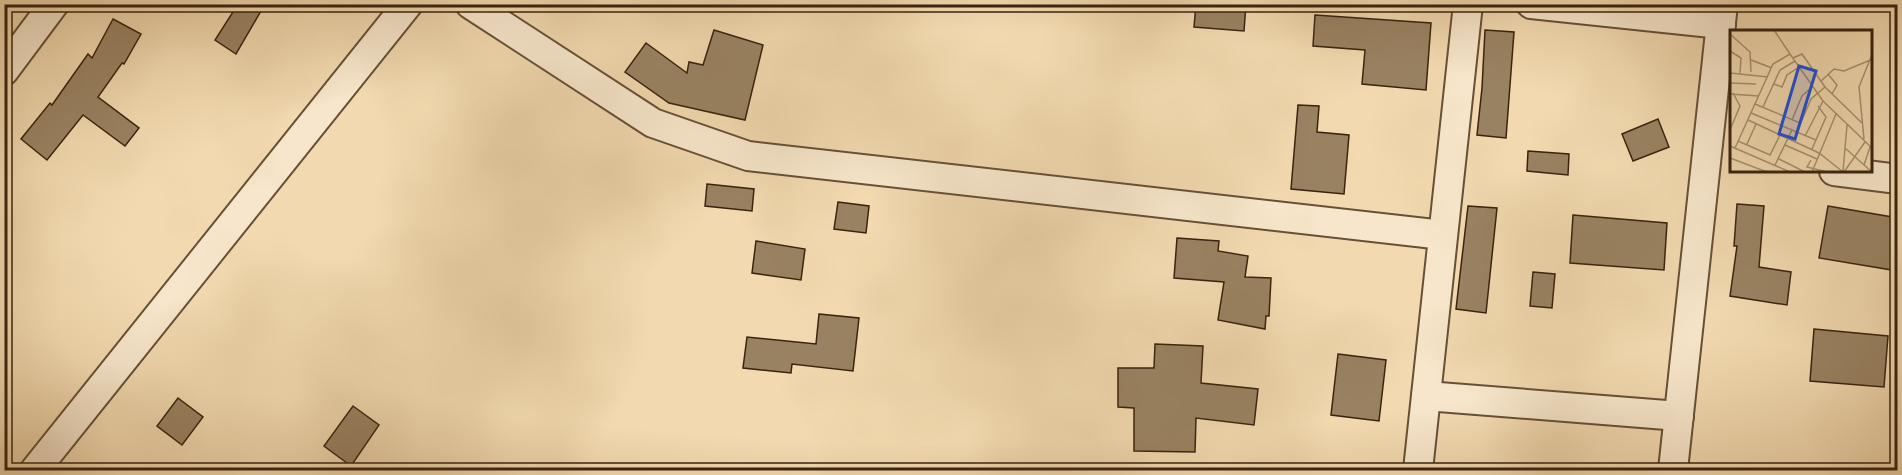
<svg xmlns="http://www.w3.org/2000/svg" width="1902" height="475" font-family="'IM FELL English',serif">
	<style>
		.building { fill: #998262; stroke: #39230f; stroke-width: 1.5 }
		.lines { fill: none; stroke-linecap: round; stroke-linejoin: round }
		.minor-casing { stroke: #675037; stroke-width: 32 }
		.minor { stroke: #f7e6cb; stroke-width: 28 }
		.inset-road { fill: none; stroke: #a8906f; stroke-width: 1.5 }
		.view { fill: #1d4ed8; fill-opacity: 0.15; stroke: #1d4ed8; stroke-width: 3 }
		.inset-edge { fill: none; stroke: #39230f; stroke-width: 3 }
	</style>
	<rect width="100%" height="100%" fill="#f2d9af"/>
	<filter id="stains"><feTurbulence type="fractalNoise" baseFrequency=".00333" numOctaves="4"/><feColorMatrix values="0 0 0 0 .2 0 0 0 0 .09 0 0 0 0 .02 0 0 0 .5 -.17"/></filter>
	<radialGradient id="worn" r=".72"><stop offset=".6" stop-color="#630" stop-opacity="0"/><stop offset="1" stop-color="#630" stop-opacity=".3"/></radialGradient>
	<g class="building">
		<polygon points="238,4 265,4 236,54 215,40"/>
		<polygon points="1196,4 1246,4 1244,31 1194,27"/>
		<polygon points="1315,15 1431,23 1426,90 1362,84 1365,50 1313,46"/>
		<polygon points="113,19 141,34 124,64 122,63 98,97 139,128 125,146 83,115 47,160 21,139 50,103 52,105 88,54 92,58"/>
		<polygon points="714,30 763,45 745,120 669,103 625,72 646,43 687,73 689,62 703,65"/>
		<polygon points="1485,30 1514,32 1506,138 1477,135 1482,88"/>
		<polygon points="1298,105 1319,106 1317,132 1349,135 1344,194 1291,189"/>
		<polygon points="1658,119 1669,147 1633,161 1622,134"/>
		<polygon points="1528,151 1569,154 1568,175 1527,171"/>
		<polygon points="707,184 754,189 752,211 705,206"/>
		<polygon points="838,202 869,206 866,233 834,229"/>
		<polygon points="1737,204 1764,206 1759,267 1791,272 1787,305 1730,296 1737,246 1734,246"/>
		<polygon points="1468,206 1497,208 1486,313 1456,309"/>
		<polygon points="1828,206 1898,218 1898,271 1819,258"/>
		<polygon points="1573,215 1667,223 1664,270 1570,263"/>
		<polygon points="1177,238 1219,241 1218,251 1248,256 1245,277 1271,278 1269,316 1266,316 1265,329 1218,320 1224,282 1174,278"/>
		<polygon points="756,241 805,249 801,280 752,273"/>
		<polygon points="1533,272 1555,274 1552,308 1530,306"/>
		<polygon points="819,314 859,318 853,371 792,364 791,373 743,368 747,337 816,344"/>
		<polygon points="1814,329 1888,336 1884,387 1810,381"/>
		<polygon points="1155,344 1203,346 1201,383 1258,389 1254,425 1196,418 1195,452 1134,451 1134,408 1118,407 1118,368 1154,368"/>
		<polygon points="1338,354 1386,360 1379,421 1331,415"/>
		<polygon points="178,398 203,417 182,445 157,426"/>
		<polygon points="353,406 379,425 351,466 324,446"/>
	</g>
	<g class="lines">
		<g class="minor-casing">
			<g id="minor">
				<polyline points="470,4 653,123 748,156 1443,235"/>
				<polyline points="1531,4 1721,24"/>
				<polyline points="4,71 54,4"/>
				<polyline points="1834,171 1898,179"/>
				<polyline points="1426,396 1679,416"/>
				<polyline points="35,470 408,4"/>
				<polyline points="1418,470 1468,4"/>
				<polyline points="1673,470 1723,4"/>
			</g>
		</g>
		<use href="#minor" class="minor"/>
	</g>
	<g transform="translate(1730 30)">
		<rect width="142" height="142" fill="#f2d9af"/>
		<path class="inset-road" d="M44,0L60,24M0,4L20,22L21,42M0,21L11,28L10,43M63,28L72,24L95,57L132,93M21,30L42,38M0,43L38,47M98,44L107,55L102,64M91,51L104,39L114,41L143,29M0,53L26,54M44,54L52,57L57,45L69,37M0,64L29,66M25,74L70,93M33,77L50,40L65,31M21,83L86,110M18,90L89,123L113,142M62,90L72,66L82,57M0,100L10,76L3,63M67,102L81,69L95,57M75,106L93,71M134,109L129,57L143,22M8,111L40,125L50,105M17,114L26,94M55,115L87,129M0,116L60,142M5,118L43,34L60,24L93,71L143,119M115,118L142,142M82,119L96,87L88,76M0,128L37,142M49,129L75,142M81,130L77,137L97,142M45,135L62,100M134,135L140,117M113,141L117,95M82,142L106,84M114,142L135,112"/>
		<path class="view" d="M69,36L86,41L65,109L49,104Z"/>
		<rect width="142" height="142" class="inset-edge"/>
	</g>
	<rect width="1902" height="475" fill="none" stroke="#f2d9af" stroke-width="24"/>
	<rect x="6" y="6" width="1890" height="463" fill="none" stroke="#39230f" stroke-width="3"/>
	<rect x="12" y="12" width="1878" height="451" fill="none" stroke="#39230f" stroke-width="1.5"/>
	<rect width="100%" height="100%" filter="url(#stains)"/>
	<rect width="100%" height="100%" fill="url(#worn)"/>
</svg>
